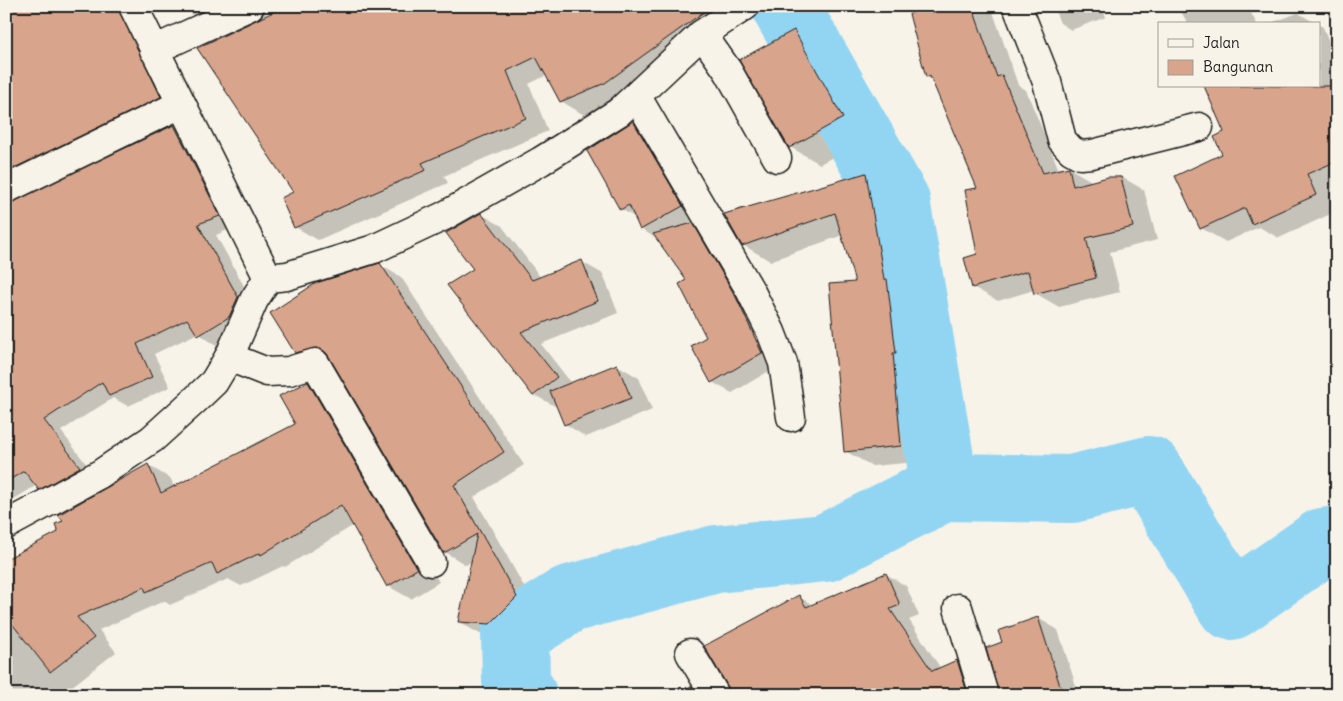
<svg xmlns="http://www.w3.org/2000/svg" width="1343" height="701" font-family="Delius,sans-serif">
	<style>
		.shadow { fill: #0003 }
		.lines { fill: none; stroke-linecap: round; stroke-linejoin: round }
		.river { stroke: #92d5f3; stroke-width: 68 }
		.building { fill: #d8a58c; stroke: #1c1c1c }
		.minor-casing { stroke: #1c1c1c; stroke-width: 31 }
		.minor { stroke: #f7f3e8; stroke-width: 28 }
	</style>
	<rect width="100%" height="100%" fill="#f7f3e8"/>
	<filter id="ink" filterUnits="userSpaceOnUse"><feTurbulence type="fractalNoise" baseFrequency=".02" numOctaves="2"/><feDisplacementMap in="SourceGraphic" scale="10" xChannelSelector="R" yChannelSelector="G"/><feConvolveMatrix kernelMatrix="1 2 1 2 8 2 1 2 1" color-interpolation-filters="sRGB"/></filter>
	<g filter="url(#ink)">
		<g class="shadow">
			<polygon points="6,6 139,6 178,107 9,198 10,205 174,126 193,137 237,226 216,235 256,308 248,327 217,346 198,333 154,354 170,387 128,406 113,398 61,431 97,478 58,499 37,485 6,504"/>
			<polygon points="188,6 260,6 214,28 192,15"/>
			<polygon points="288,6 736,6 628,95 584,115 561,101 547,75 529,84 548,131 444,176 448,183 318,240 295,227 295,193 257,21 264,13 269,16"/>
			<polygon points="898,6 991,6 1018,85 1026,90 1059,170 1069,168 1093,182 1120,176 1144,190 1157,240 1110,252 1120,292 1059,307 1035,293 1034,290 998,301 973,287 979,255 979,188 934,81 927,77 910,13"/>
			<polygon points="1053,6 1102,6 1106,17 1071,30 1060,23"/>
			<polygon points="1178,6 1247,6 1257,24 1188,24"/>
			<polygon points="1298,13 1317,24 1268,24"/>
			<polygon points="1319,25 1323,27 1330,44 1337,41 1337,186 1332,189 1337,200 1337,211 1279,238 1259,227 1226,242 1201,228 1223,155 1319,86"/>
			<polygon points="794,31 824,48 873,135 820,164 790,147"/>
			<polygon points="633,122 655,135 704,219 694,225 712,236 781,364 732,393 712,382 708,338 688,280 659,240 641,229 636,218 621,209"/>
			<polygon points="866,174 893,190 911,295 913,296 923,368 920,369 928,461 872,466 845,451 857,283 843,235 770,261 743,245"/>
			<polygon points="481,214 502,226 541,278 582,262 603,274 618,313 541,344 572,384 617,365 639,378 652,410 586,437 565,424 557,405 555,406 534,395 475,269"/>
			<polygon points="380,265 401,277 524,465 474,497 537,610 512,635 480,634 459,622 472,561 466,565 445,552 333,360 318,364 296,352"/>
			<polygon points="308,383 331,396 439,582 411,599 388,586 354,525 285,567 283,566 241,586 228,579 170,605 164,601 99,630 116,652 61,695 6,695 6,560 60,532 65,522 148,465 171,479 174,487 297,424"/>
			<polygon points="886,574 906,586 919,616 909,620 941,669 957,662 977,673 984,695 732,695 799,597 813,605"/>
			<polygon points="1038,618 1058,630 1079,695 1000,695 1003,642"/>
			<polygon points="691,687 704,695 678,695"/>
		</g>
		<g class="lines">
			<g class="river">
				<polyline points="785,6 896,201 945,487"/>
				<polyline points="523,695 516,681 515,633 569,599 716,559 825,548 945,487 1072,489 1149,470 1231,606 1323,542 1337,540"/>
			</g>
		</g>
		<g class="building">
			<polygon points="6,6 118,6 161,97 6,172"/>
			<polygon points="286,6 712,6 605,83 560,102 536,57 507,71 526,118 422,163 426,170 294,228 281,198 293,192 197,48"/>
			<polygon points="934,6 972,6 997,77 1002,75 1043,173 1069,167 1073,186 1108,177 1121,177 1133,227 1086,238 1096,278 1034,294 1028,271 972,288 964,258 977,254 965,190 977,188 930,76 926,77 909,14"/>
			<polygon points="794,30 843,118 789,148 739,60"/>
			<polygon points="1204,86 1337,86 1337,161 1307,174 1316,195 1252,224 1245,208 1200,229 1175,176 1222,154 1214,137 1224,132"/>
			<polygon points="633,121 683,206 640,230 629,205 620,210 587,151"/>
			<polygon points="174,125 220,216 198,224 238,297 229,317 198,336 187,319 137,344 152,377 109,396 102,382 44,420 80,467 39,490 24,471 6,482 6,204"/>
			<polygon points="866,173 884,279 887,279 896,353 893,353 901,446 844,452 829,284 855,282 835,213 742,246 724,214"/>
			<polygon points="481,213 532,280 582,260 598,301 521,332 557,377 533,396 447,285 473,269 446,233"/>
			<polygon points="693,223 736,297 762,353 711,383 691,346 706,337 679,284 686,280 653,234"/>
			<polygon points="380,263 504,452 454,485 517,597 490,624 458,622 477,534 444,553 328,355 317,348 295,353 270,313 316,283"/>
			<polygon points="617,364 631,398 564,425 550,391"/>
			<polygon points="308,382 417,569 387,587 341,505 261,555 260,553 217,574 212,563 146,592 144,587 77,617 94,638 50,672 6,616 6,559 58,532 55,524 63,521 58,515 148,464 161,493 295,424 279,396"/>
			<polygon points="886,573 900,605 890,609 932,671 957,660 968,695 731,695 728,687 704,646 799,595 806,607"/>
			<polygon points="1038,617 1063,695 999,695 986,648 1002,642 998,631"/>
			<polygon points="691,686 697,695 675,695"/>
		</g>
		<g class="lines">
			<g class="minor-casing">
				<g id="minor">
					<polyline points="133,6 268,278"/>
					<polyline points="1017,6 1047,82 1062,140 1071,150 1080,155 1092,154 1199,127"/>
					<polyline points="702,34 728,71 777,158"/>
					<polyline points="154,50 250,6"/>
					<polyline points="637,97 750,290 771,332 783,363 791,417"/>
					<polyline points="6,189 181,104"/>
					<polyline points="229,357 267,372 289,371 315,363 431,562"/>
					<polyline points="6,525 100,474 152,439 194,401 214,382 229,357 254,300 268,278 287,276 374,249 444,216 541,161 619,112 702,34 745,6"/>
					<polyline points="958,608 984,695"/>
					<polyline points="690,653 715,695"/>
				</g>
			</g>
			<use href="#minor" class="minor"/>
		</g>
	</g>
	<rect width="1343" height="701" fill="none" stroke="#f7f3e8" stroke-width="25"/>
	<rect x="12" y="12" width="1318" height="676" fill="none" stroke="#1c1c1c" stroke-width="2" filter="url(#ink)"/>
	<rect x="1158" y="22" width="162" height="65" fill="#f7f3e8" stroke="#9f9d96"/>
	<rect x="1168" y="39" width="25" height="8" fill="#f7f3e8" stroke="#9f9d96"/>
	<text x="1203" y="48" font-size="15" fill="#1c1c1c">Jalan</text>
	<rect x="1168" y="60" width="25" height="15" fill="#d8a58c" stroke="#9f9d96"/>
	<text x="1203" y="72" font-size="15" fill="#1c1c1c">Bangunan</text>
</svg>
